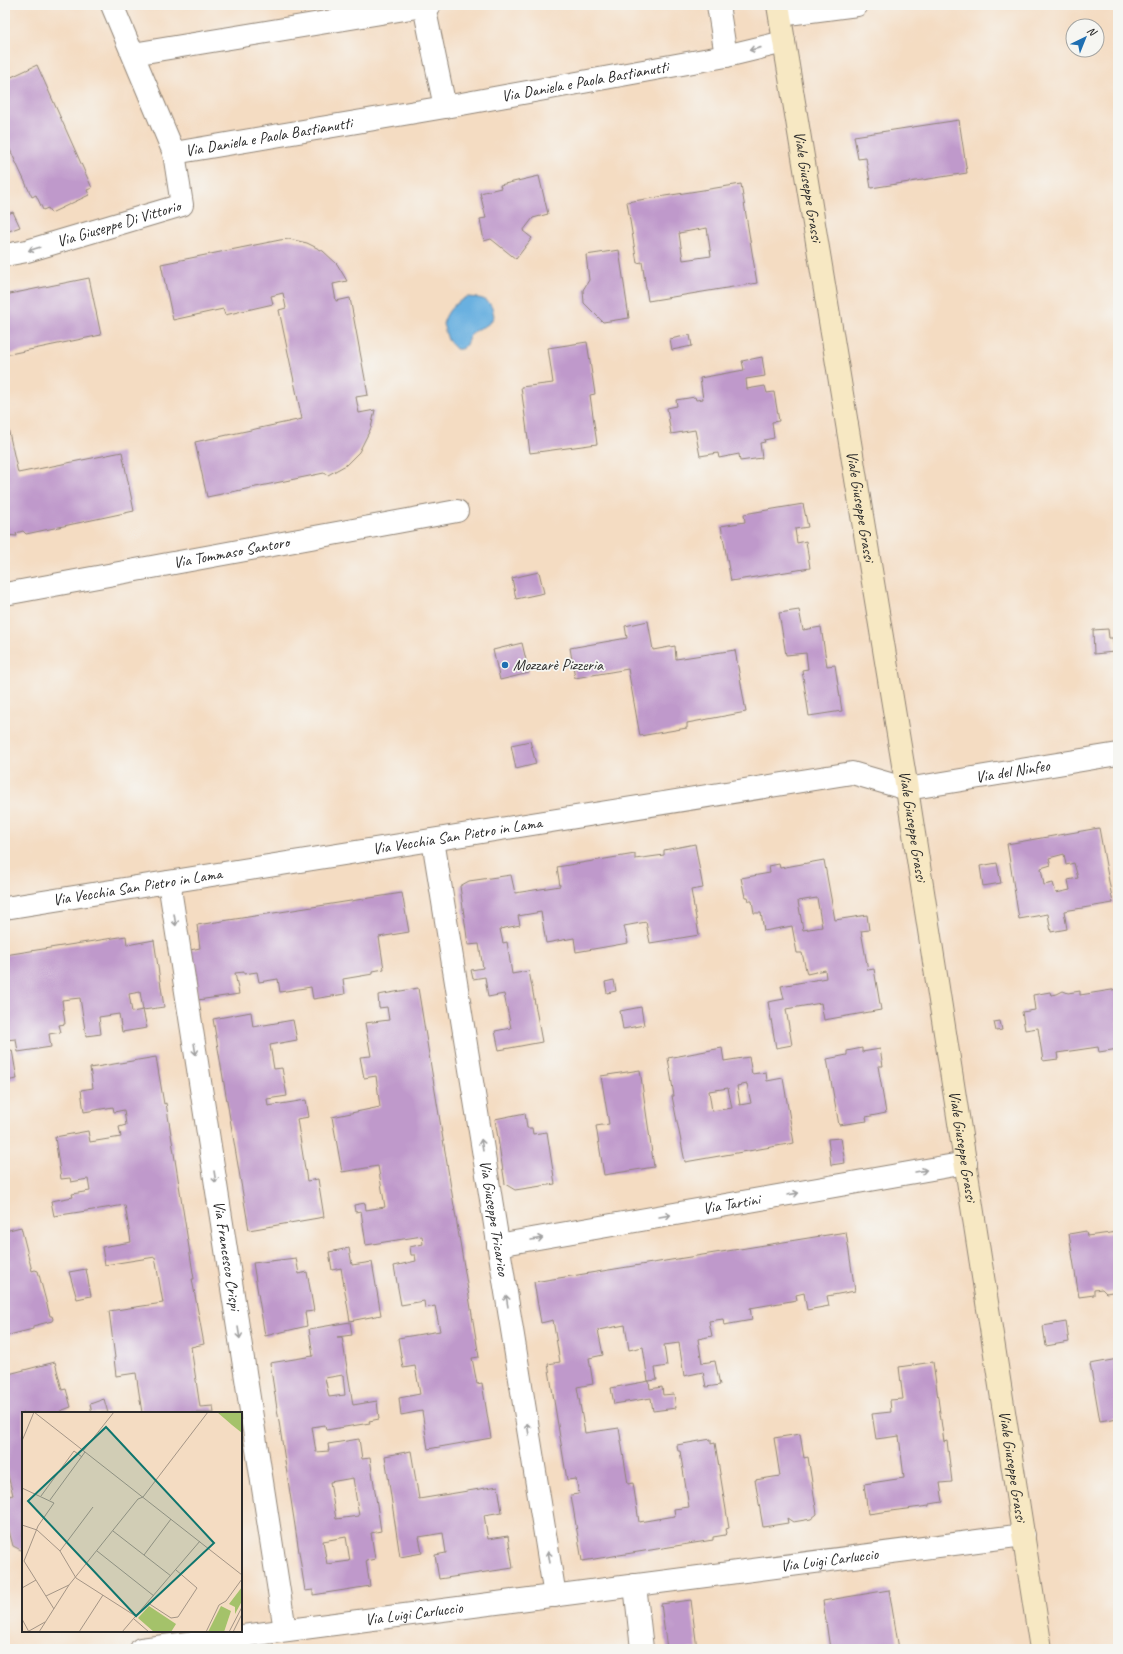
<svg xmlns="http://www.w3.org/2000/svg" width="1123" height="1654" font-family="Caveat,sans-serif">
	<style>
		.water { fill: #69b0e0; stroke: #4a6e86 }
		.building { fill: #bf99cb; fill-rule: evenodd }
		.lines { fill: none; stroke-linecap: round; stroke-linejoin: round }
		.minor-casing { stroke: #908476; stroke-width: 24 }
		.secondary-casing { stroke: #908476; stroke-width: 24 }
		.minor { stroke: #fff; stroke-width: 22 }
		.secondary { stroke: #f7e8c3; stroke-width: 22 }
		.oneway { stroke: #a0a0a0 }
		.poi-dot { fill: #1f6fb2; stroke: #f6f6f2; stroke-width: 1.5 }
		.labels { text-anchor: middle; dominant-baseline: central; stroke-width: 3.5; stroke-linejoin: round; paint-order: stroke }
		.street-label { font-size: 16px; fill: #2b2b2b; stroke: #f6f6f2 }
		.poi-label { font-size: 16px; fill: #2b2b2b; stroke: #f6f6f2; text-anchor: start }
		.inset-road { fill: none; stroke: #a49586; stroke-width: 1 }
		.view { fill: #0f766e; fill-opacity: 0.15; stroke: #0f766e; stroke-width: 2 }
		.inset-edge { fill: none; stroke: #2b2b2b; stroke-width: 2 }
	</style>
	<rect width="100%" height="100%" fill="#f6f6f2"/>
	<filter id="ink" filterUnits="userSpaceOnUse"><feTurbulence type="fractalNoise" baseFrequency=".025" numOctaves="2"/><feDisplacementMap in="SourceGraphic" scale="8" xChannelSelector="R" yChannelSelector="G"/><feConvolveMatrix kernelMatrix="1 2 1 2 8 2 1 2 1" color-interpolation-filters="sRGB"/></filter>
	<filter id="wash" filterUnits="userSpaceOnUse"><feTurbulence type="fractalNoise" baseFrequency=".012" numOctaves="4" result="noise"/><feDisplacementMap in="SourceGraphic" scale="16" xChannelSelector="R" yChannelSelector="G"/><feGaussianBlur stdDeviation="0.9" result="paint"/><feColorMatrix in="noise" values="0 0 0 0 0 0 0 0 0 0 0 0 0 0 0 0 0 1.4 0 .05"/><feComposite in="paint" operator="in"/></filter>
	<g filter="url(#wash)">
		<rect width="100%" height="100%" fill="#f4dcc2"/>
		<path class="water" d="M467,297C483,298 491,298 494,316C488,329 481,325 472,333C466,339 468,351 456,349L448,340L443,324C447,310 455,303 467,297Z"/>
		<g id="blocks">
			<g class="building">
				<polygon points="37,65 92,188 87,190 89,195 51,213 48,208 43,210 36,195 32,197 5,139 5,80"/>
				<polygon points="959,120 967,173 871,188 866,158 858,159 854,136"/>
				<polygon points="539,176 548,214 533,218 523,231 532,238 516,259 491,239 484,241 480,219 486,218 480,193 501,188 500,185"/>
				<path d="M741,184L757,283L648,301L642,262L637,263L627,202ZM707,228L711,256L683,260L679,233Z"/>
				<polygon points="13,212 20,227 9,231 5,222 5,215"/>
				<polygon points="289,239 307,243 323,251 337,264 347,281 333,284 336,301 350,298 368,395 356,397 359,413 375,410 371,428 359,452 346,465 328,475 324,473 207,497 195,442 302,419 279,310 286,308 283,293 271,296 273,304 225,315 223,309 173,320 161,264 280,240"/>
				<polygon points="619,250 629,318 603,322 584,303 583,290 589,280 586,255"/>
				<polygon points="89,278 101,335 5,355 5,295"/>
				<polygon points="690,335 692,346 672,350 670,339"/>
				<polygon points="587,342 595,394 590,395 597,444 530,453 521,387 553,383 548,348"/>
				<polygon points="762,357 765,376 746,379 747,389 765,386 767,393 774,392 779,421 772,422 774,438 764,440 765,442 760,443 762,458 740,461 739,454 719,458 718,453 700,456 695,430 671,434 667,408 677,406 676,400 695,397 696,400 703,399 700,378 744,370 742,361"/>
				<polygon points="5,414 18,473 122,452 134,511 26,534 23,531 16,533 17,536 5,535"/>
				<polygon points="803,504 808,527 795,529 797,543 806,541 810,568 731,581 721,526 745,522 744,514"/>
				<polygon points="539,572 544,593 516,599 512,578"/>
				<polygon points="799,610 803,630 821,627 827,666 835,665 842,711 809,716 802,670 808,669 806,653 786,655 779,613"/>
				<polygon points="648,621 653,650 675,646 676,659 735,650 746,712 687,723 687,728 640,736 628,669 575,678 570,648 627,638 625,626"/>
				<polygon points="1108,629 1109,638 1113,638 1114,652 1094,654 1093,630"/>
				<polygon points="522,643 529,673 500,680 493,650"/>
				<polygon points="530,741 536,764 516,769 511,745"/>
				<path d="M1099,828L1113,903L1064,911L1067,929L1051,932L1048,914L1019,919L1007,844ZM1064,854L1066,865L1074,863L1078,878L1068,880L1070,890L1056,893L1053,883L1044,885L1041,868L1051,865L1049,858Z"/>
				<polygon points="695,844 703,888 691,890 699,935 650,943 646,922 624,926 628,943 576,952 574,938 546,943 541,912 518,916 520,925 500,929 503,943 507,942 512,974 529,971 542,1042 499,1050 495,1031 511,1028 504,994 488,997 485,977 473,979 471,970 483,968 479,944 468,945 460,886 469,881 511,875 515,893 560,886 557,867 635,854 635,859 664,855 664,850"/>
				<path d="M824,860L835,920L867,915L869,930L861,931L868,970L874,969L881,1010L824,1020L821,1003L786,1009L792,1045L776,1048L768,1002L784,999L781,986L826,978L825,970L807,974L802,953H797L792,926L764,931L761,913H754L752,901H749L748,897H745L741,878L770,873L769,866L779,864L780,868ZM817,898L822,927L803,930L798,901Z"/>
				<polygon points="997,863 1001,883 983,886 980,866"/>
				<polygon points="402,893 409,932 379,937 384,969 373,971 373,974 343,979 345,994 313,999 311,987 280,992 278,979 259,982 257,972 244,974 244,972 235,973 239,994 198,1000 190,950 200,948 197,925"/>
				<polygon points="126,936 127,945 154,940 164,1007 143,1010 140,992 129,994 132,1012 143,1010 147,1028 122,1032 119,1014 99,1017 101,1034 86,1036 80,998 62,1000 65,1024 59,1025 61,1032 49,1034 51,1047 18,1052 16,1039 5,1040 5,955"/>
				<polygon points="614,980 616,991 607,993 605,982"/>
				<polygon points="418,988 479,1357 472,1358 477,1384 482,1383 491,1438 428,1449 422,1411 401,1415 399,1398 420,1394 415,1366 403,1368 398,1338 440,1331 435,1306 425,1308 424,1301 401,1305 394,1266 416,1261 415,1255 411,1255 410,1247 423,1244 422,1236 366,1245 361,1211 355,1212 354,1205 365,1203 366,1210 385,1207 378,1166 342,1172 332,1117 380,1107 376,1076 364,1078 360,1057 371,1056 365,1023 389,1020 387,1007 379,1008 378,995"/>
				<polygon points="1118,989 1118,1049 1099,1052 1098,1047 1057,1053 1058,1059 1043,1061 1038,1028 1025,1030 1022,1012 1035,1010 1033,995 1050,992 1051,995 1057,994 1063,991 1068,993 1080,991 1080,995"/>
				<polygon points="641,1007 644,1025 623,1029 620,1011"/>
				<polygon points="251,1012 253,1027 293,1020 297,1040 270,1045 274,1069 282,1068 287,1096 267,1099 268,1106 306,1100 309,1117 297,1119 307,1181 318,1179 324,1217 249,1230 213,1019"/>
				<polygon points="1000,1021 1002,1030 996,1031 994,1022"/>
				<path d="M722,1048L724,1061L749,1057L752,1074L766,1072L767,1081L783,1078L794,1143L685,1162L672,1096H674L668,1058ZM747,1084L751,1103L740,1105L737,1086ZM728,1088L732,1108L712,1111L709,1091Z"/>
				<polygon points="862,1048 862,1052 880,1049 883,1066 878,1066 886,1113 866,1117 867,1121 839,1125 827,1059 847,1055 847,1051"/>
				<polygon points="12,1050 17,1079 5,1081 5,1051"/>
				<polygon points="156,1057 164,1104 166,1103 194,1279 192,1279 204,1344 191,1347 200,1407 213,1406 214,1413 142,1413 136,1373 116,1376 114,1358 115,1358 109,1311 163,1303 155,1257 105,1265 102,1247 131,1242 125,1205 54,1216 51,1201 73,1197 72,1194 90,1191 88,1179 71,1182 70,1178 61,1179 55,1137 88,1131 90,1142 121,1137 119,1127 126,1125 124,1110 114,1112 113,1107 84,1112 81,1090 93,1088 90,1068"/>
				<polygon points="640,1070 654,1167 604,1175 596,1126 609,1124 601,1076"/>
				<polygon points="525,1113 527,1128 532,1128 533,1134 547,1132 555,1184 515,1190 505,1184 495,1119"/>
				<polygon points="841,1138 845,1163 831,1165 828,1139"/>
				<polygon points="21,1227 32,1271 35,1270 38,1271 50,1316 52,1316 53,1319 52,1321 33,1326 33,1329 5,1336 5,1231"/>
				<polygon points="1086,1231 1087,1236 1118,1232 1118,1291 1106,1293 1102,1289 1094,1290 1094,1295 1079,1297 1069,1234"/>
				<polygon points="846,1232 855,1291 827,1296 829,1306 807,1310 804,1293 796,1295 797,1300 750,1308 752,1320 724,1325 723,1319 709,1321 712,1336 698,1339 702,1363 715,1361 720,1385 706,1387 703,1372 684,1376 679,1343 664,1345 667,1366 655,1368 657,1380 648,1381 643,1347 629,1350 625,1325 598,1330 603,1355 589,1358 593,1384 577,1387 585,1433 619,1428 628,1484 633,1483 639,1522 675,1516 674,1509 689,1507 680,1451 678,1451 677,1445 711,1439 711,1444 715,1443 729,1528 726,1529 727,1533 725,1535 713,1537 713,1540 582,1561 571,1495 579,1494 576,1479 567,1480 548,1364 560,1362 553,1320 541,1323 534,1282"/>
				<polygon points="349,1248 352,1265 372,1262 381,1315 350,1321 341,1268 332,1270 329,1252"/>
				<polygon points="296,1258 299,1274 307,1272 314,1311 305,1312 307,1326 265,1336 253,1263"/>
				<polygon points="86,1269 91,1296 77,1299 69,1272"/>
				<path d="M350,1322L352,1335L337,1337H342L353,1405L377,1401L379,1419L369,1421L370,1423L326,1430L325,1425L312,1427L316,1452L329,1451L328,1444L359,1439L362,1459L370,1458L381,1531L371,1533L375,1559L366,1561L370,1586L313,1595V1590L305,1591L270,1363L313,1356L309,1329ZM343,1375L345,1395L329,1397L325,1378ZM353,1478L359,1516L336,1519L330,1482ZM346,1537L350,1561L327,1564L323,1541Z"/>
				<polygon points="1066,1322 1069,1342 1046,1346 1043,1326"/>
				<polygon points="1118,1359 1118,1418 1100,1421 1090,1364"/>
				<polygon points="55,1362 62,1390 66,1389 71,1407 60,1411 61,1413 23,1413 23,1549 21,1550 13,1546 5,1516 5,1497 13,1495 5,1464 5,1375"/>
				<polygon points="933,1362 944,1442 947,1441 952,1482 940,1483 943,1502 929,1504 929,1506 868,1514 864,1484 904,1478 899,1436 876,1439 872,1414 891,1412 890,1400 903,1399 899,1367"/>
				<polygon points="649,1381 650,1389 662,1387 663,1395 674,1394 676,1408 653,1411 651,1398 614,1404 611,1388"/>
				<polygon points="104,1399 108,1413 92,1413 90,1404"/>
				<polygon points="800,1434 804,1458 808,1457 817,1514 811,1519 793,1522 787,1518 788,1523 763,1527 755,1480 780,1476 774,1438"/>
				<polygon points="411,1451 419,1499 498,1486 502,1512 484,1515 488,1539 508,1536 513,1568 439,1579 435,1555 446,1553 443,1533 419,1537 422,1553 400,1557 385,1456"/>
				<polygon points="889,1590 899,1649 830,1649 823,1601"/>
				<polygon points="691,1600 697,1649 667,1649 661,1604"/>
			</g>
		</g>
	</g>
	<g filter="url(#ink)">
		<use href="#blocks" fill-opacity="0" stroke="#908476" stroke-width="1"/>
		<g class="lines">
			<g class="minor-casing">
				<g id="minor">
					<polyline points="718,5 726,56"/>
					<polyline points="424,6 445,107"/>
					<polyline points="780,15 857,5"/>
					<polyline points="133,54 429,5"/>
					<path id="s1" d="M174,153L445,107L726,56L784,42"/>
					<path id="s2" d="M5,255L27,251L182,205L174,153L112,5"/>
					<path id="s3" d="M5,594L457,511"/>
					<path id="s4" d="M433,840L555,1596"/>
					<path id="s5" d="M169,882L285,1630"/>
					<path id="s6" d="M5,908L852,773L907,789L1118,754"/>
					<path id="s7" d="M498,1245L966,1163"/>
					<polyline points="635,1585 642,1649"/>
					<path id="s8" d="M141,1649L1024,1535"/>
				</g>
			</g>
			<g class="secondary-casing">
				<g id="secondary">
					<path id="s9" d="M778,5L907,789L1041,1649"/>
				</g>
			</g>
			<use href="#minor" class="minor"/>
			<use href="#secondary" class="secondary"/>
		</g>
		<defs><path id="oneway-shaft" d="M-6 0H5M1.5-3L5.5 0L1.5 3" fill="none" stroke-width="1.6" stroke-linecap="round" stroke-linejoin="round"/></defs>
		<g class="oneway">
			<use href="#oneway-shaft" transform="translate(755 49) rotate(167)"/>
			<use href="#oneway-shaft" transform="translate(34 249) rotate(163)"/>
			<use href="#oneway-shaft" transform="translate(175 920) rotate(81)"/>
			<use href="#oneway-shaft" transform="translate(195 1049) rotate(81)"/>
			<use href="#oneway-shaft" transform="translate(482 1145) rotate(-99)"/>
			<use href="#oneway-shaft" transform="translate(921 1171) rotate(-10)"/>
			<use href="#oneway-shaft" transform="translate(215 1177) rotate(81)"/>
			<use href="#oneway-shaft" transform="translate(793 1194) rotate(-10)"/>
			<use href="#oneway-shaft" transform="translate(665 1216) rotate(-10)"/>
			<use href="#oneway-shaft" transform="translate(537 1239) rotate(-10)"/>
			<use href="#oneway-shaft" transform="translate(507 1301) rotate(-99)"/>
			<use href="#oneway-shaft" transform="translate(239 1333) rotate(81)"/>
			<use href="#oneway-shaft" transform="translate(528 1429) rotate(-99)"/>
			<use href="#oneway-shaft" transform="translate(549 1557) rotate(-99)"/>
		</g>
	</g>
	<circle class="poi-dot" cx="505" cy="665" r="4"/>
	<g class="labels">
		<g class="street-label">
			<text stroke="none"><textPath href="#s1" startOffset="417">Via Daniela e Paola Bastianutti</textPath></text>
			<text stroke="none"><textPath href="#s1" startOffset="96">Via Daniela e Paola Bastianutti</textPath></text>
			<text stroke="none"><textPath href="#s9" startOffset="184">Viale Giuseppe Grassi</textPath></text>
			<text stroke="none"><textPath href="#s2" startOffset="118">Via Giuseppe Di Vittorio</textPath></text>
			<text stroke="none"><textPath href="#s9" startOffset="508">Viale Giuseppe Grassi</textPath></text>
			<text stroke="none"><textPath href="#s3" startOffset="230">Via Tommaso Santoro</textPath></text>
			<text stroke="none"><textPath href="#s6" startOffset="1022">Via del Ninfeo</textPath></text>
			<text stroke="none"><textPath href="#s9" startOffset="832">Viale Giuseppe Grassi</textPath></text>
			<text stroke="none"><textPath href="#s6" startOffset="458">Via Vecchia San Pietro in Lama</textPath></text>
			<text stroke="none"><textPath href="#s6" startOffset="134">Via Vecchia San Pietro in Lama</textPath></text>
			<text stroke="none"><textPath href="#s9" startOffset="1156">Viale Giuseppe Grassi</textPath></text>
			<text stroke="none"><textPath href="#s7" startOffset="237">Via Tartini</textPath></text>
			<text stroke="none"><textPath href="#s4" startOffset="383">Via Giuseppe Tricarico</textPath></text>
			<text stroke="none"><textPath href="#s5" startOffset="378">Via Francesco Crispi</textPath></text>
			<text stroke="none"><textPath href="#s9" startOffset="1480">Viale Giuseppe Grassi</textPath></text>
			<text stroke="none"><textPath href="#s8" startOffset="694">Via Luigi Carluccio</textPath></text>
			<text stroke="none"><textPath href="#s8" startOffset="275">Via Luigi Carluccio</textPath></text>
		</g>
		<g class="poi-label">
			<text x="513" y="665">Mozzarè Pizzeria</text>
		</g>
	</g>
	<g transform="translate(22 1412)">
		<rect width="220" height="220" fill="#f4dcc2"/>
		<path d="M195,0H220V21L210,13ZM220,175V189L213,202V195L207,192ZM127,194L154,212L149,220H132L116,206ZM199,194L209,199L202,220H186Z" fill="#a4c26a"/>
		<path class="inset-road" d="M12,0L220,163M0,29L12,0M61,39L92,0M0,76L32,91L16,114L2,149L32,197M19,84L52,39L60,45M28,88L63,40M0,113L15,118L38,139L54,166L115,205M91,119L149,164M38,139L71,95M75,139L132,184M122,143L149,107M0,176L14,168M24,184L47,173M126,191L149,206L156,205L175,176L154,158M0,207L7,220M112,207L127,220M7,219L23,210M17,220L47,173L116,87L121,85L186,0M57,220L81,183M100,220L178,129M184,220L197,193L204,189L220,167M207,220L220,195M211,220L220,202"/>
		<path class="view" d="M84,15L192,131L114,204L6,89Z"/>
		<rect width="220" height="220" class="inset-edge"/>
	</g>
	<rect width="1123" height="1654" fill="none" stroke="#f6f6f2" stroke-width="20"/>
	<g transform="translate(1085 38) rotate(43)"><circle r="19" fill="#f6f6f2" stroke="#a5a5a2"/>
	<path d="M0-3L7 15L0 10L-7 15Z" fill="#1f6fb2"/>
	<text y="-6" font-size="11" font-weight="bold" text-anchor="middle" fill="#2b2b2b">N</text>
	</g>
</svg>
